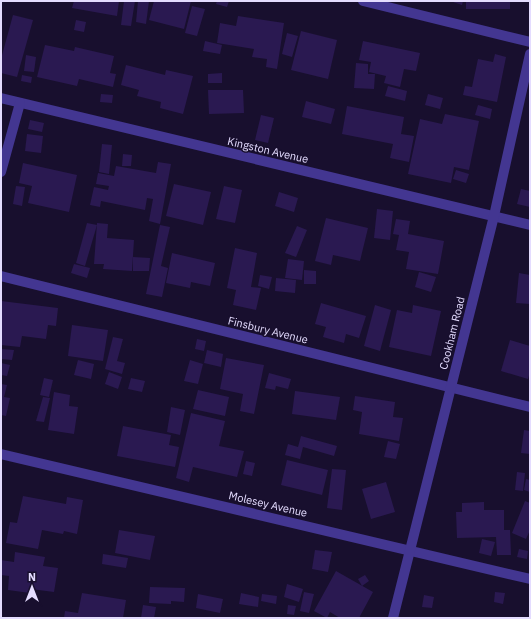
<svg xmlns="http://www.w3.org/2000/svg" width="531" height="619" font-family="'IBM Plex Sans',sans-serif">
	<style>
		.building { fill: #2a1951 }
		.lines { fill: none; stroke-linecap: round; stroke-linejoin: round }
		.minor { stroke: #433691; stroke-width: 10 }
		.labels { text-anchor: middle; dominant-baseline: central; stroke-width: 3; stroke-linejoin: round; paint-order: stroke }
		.street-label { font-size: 11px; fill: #e4dcff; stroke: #180f2e }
	</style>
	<rect width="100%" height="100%" fill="#180f2e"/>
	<g class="building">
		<polygon points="74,1 119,1 117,16 72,8"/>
		<polygon points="124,1 135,1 131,26 121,25"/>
		<polygon points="138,1 149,1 146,24 136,22"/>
		<polygon points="154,1 191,1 184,29 149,20"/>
		<polygon points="217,1 229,1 227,7 216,4"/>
		<polygon points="450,1 463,1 462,5"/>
		<rect x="466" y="1" width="44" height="8"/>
		<polygon points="192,6 205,9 197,36 185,33"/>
		<polygon points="13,15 33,20 17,77 1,73 1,59"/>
		<polygon points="238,16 284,23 277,69 266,67 267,59 252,57 254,49 217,43 220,23 236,26"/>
		<polygon points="76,20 86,22 84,32 74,30"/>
		<polygon points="301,31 337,40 328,79 291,70"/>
		<polygon points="287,33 298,36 292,57 282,54"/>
		<polygon points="205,41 222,45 220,54 203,51"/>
		<polygon points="363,41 420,53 416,71 404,69 400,87 384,83 386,76 369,72 371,62 359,60"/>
		<polygon points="45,45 74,51 75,47 114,56 110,73 116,74 113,87 79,79 77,86 37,77"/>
		<polygon points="495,54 506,57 497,102 463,95 465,86 472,87 478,59 493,62"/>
		<polygon points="26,55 36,57 34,72 24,71"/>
		<polygon points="356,63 368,64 368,74 375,74 374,89 354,88"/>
		<polygon points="126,65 165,75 166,70 193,76 183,114 160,108 161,102 137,96 139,90 121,85"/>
		<polygon points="222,73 222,83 208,83 208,74"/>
		<polygon points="22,75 32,77 31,83 21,81"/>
		<polygon points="388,86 407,91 405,101 385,96"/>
		<polygon points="208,90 243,90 244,113 209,114"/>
		<polygon points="101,94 113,95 112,103 100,102"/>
		<polygon points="428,94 443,98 440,109 425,105"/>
		<polygon points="306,101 335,109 331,124 302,117"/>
		<polygon points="478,105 492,109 490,119 475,115"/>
		<polygon points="347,106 404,117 401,134 414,136 409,162 390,158 393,144 342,134"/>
		<polygon points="445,114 479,121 469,170 454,167 451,183 408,174 420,119 442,124"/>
		<polygon points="261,115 274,118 268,143 255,140"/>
		<polygon points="30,120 44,123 42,132 28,129"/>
		<polygon points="27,134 43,136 41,153 25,151"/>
		<polygon points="102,144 112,145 109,174 99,172"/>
		<polygon points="123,154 132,155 131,166 122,166"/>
		<polygon points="158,162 171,164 160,224 149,221 153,199 147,198 145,210 101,201 100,207 90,205 94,187 108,190 109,186 96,184 98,173 114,176 116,166 156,173"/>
		<polygon points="23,163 77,175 69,212 28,203 32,186 19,183"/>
		<polygon points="456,170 469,174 466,183 453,179"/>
		<polygon points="174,184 211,192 203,225 166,216"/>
		<polygon points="16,186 25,187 22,206 13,204"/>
		<polygon points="224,186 242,190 235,223 216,219"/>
		<polygon points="521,189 530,191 530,207 517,204"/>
		<polygon points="279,192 298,198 294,212 275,206"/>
		<polygon points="377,209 393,211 390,240 374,238"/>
		<polygon points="326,218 368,228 360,261 333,255 331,265 315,261"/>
		<polygon points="396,219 410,221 408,234 444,241 438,274 406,269 409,252 396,250 399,235 393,234"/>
		<polygon points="87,223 97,225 85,266 76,263"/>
		<polygon points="97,223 108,224 107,238 134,240 132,271 103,269 104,264 94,264"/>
		<polygon points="160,225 170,227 161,266 168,268 162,297 146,294"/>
		<polygon points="297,226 307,230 296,257 285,253"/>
		<polygon points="235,248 257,253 251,287 261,288 256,310 233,305 236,290 227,288"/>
		<polygon points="172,253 215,263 210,286 191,282 190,288 166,283"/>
		<polygon points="133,257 150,258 149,271 133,271"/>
		<polygon points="288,259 304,261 302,280 285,278"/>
		<polygon points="74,264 90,268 87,278 71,273"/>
		<polygon points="304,270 316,271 316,284 304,284"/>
		<polygon points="419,272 436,277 431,292 415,287"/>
		<polygon points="519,273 530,275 530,304 516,303"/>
		<polygon points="260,275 272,277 269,289 258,286"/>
		<polygon points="276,278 296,280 295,293 275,291"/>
		<polygon points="1,301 58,308 56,326 48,325 46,339 22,336 20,347 1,345"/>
		<polygon points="321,303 366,316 359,338 346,334 344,343 323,337 326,327 315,324"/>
		<polygon points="375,305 391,310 380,351 364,346"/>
		<polygon points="413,305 441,311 431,356 389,347 397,310 412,313"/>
		<polygon points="72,325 108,330 103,361 68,356"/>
		<polygon points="113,337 123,339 117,361 125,363 122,374 105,369"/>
		<polygon points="197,339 206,341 204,351 195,349"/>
		<polygon points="510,340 530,346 530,372 528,379 501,371"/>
		<polygon points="1,349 14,350 12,360 1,359"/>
		<polygon points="207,350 223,354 221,367 204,363"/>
		<polygon points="226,358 264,365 254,414 240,411 243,394 220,389"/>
		<polygon points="78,360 94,364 91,379 74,375"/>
		<polygon points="190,360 203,364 198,384 184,381"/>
		<polygon points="1,363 10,365 7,376 1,375"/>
		<polygon points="109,372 122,377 118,389 105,384"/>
		<polygon points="269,373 291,379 288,389 276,386 275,390 265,388"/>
		<polygon points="44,378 53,380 49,397 40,395"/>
		<polygon points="131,378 145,381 142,392 128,389"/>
		<polygon points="1,384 7,385 4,397 10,398 6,416 1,415"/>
		<polygon points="198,390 229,397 225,416 193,409"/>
		<polygon points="295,391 340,397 336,420 292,414"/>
		<polygon points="54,392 70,395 69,406 78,407 74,434 48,430"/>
		<polygon points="355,396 395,402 393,417 403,418 399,441 359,434 362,412 353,410"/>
		<polygon points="43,397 50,398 44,422 36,421"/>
		<polygon points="171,407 185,410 180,435 167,432"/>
		<polygon points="191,413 225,421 219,446 244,451 237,477 193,467 189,482 176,478"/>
		<polygon points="123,426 171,435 169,445 179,447 175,467 117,456"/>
		<polygon points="524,430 530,431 530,454 521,453"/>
		<polygon points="301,436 337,446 334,456 303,447 300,459 285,455 288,444 298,447"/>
		<polygon points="388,441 400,444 396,459 384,457"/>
		<polygon points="287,460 328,470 322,495 281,485"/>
		<polygon points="246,461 255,463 252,476 243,474"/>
		<polygon points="332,469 346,470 342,510 327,508"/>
		<polygon points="517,472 525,473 523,491 515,490"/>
		<polygon points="526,479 530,480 530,492 524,490"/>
		<polygon points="386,482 395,512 371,519 362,489"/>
		<polygon points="23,496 66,504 67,497 83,500 77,534 64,531 63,534 42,530 38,549 6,543 10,522 17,523"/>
		<polygon points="525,501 530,503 530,530 526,539 512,533"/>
		<polygon points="484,502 484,510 504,510 504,530 510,530 511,555 497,555 496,537 457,538 456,512 462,512 462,503"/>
		<polygon points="119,530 155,536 150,560 115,553"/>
		<polygon points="482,539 495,542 491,556 479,553"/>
		<polygon points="519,549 528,551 527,559 517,557"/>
		<polygon points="315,550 332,552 328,572 312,569"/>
		<polygon points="15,552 45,557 43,566 58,568 54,592 31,589 30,593 8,590 9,576 1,575 1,560 14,562"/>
		<polygon points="103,554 128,558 126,568 102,564"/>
		<polygon points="336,571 373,592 359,618 340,618 330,612 327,618 314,611"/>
		<polygon points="365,575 369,581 362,586 358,579"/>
		<polygon points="287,584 303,589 299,602 284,597"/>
		<polygon points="150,587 185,588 184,602 171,601 171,604 149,603"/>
		<polygon points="304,592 314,594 309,613 300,611"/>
		<polygon points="495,592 505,593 503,604 494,602"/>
		<polygon points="82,593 126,600 123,618 64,618 65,611 78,613"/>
		<polygon points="241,593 259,597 258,607 239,604"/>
		<polygon points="198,594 223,599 220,613 196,608"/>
		<polygon points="262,594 277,596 276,604 261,601"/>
		<polygon points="424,595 434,597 432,608 422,607"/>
		<polygon points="143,605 156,607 154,618 141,618"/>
		<polygon points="288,605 296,606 294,615 287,614"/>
	</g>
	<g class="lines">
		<g class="minor">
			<polyline points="363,1 530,42"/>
			<polyline points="1,98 530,225"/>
			<polyline points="1,172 20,103"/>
			<polyline points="1,276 530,407"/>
			<polyline points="1,454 530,579"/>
			<polyline points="393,618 494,216 530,54"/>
		</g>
	</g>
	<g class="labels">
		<g class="street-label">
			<text transform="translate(268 150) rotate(13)">Kingston Avenue</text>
			<text transform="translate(268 330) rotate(14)">Finsbury Avenue</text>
			<text transform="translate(452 333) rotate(-76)">Cookham Road</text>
			<text transform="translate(268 504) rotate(13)">Molesey Avenue</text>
		</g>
	</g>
	<rect width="531" height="619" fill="none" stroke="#e4dcff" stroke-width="4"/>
	<g transform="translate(32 587)" stroke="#180f2e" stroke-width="3" paint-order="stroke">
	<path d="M0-3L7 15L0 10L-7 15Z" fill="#e4dcff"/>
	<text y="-6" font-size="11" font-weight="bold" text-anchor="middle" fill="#e4dcff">N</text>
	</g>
</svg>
